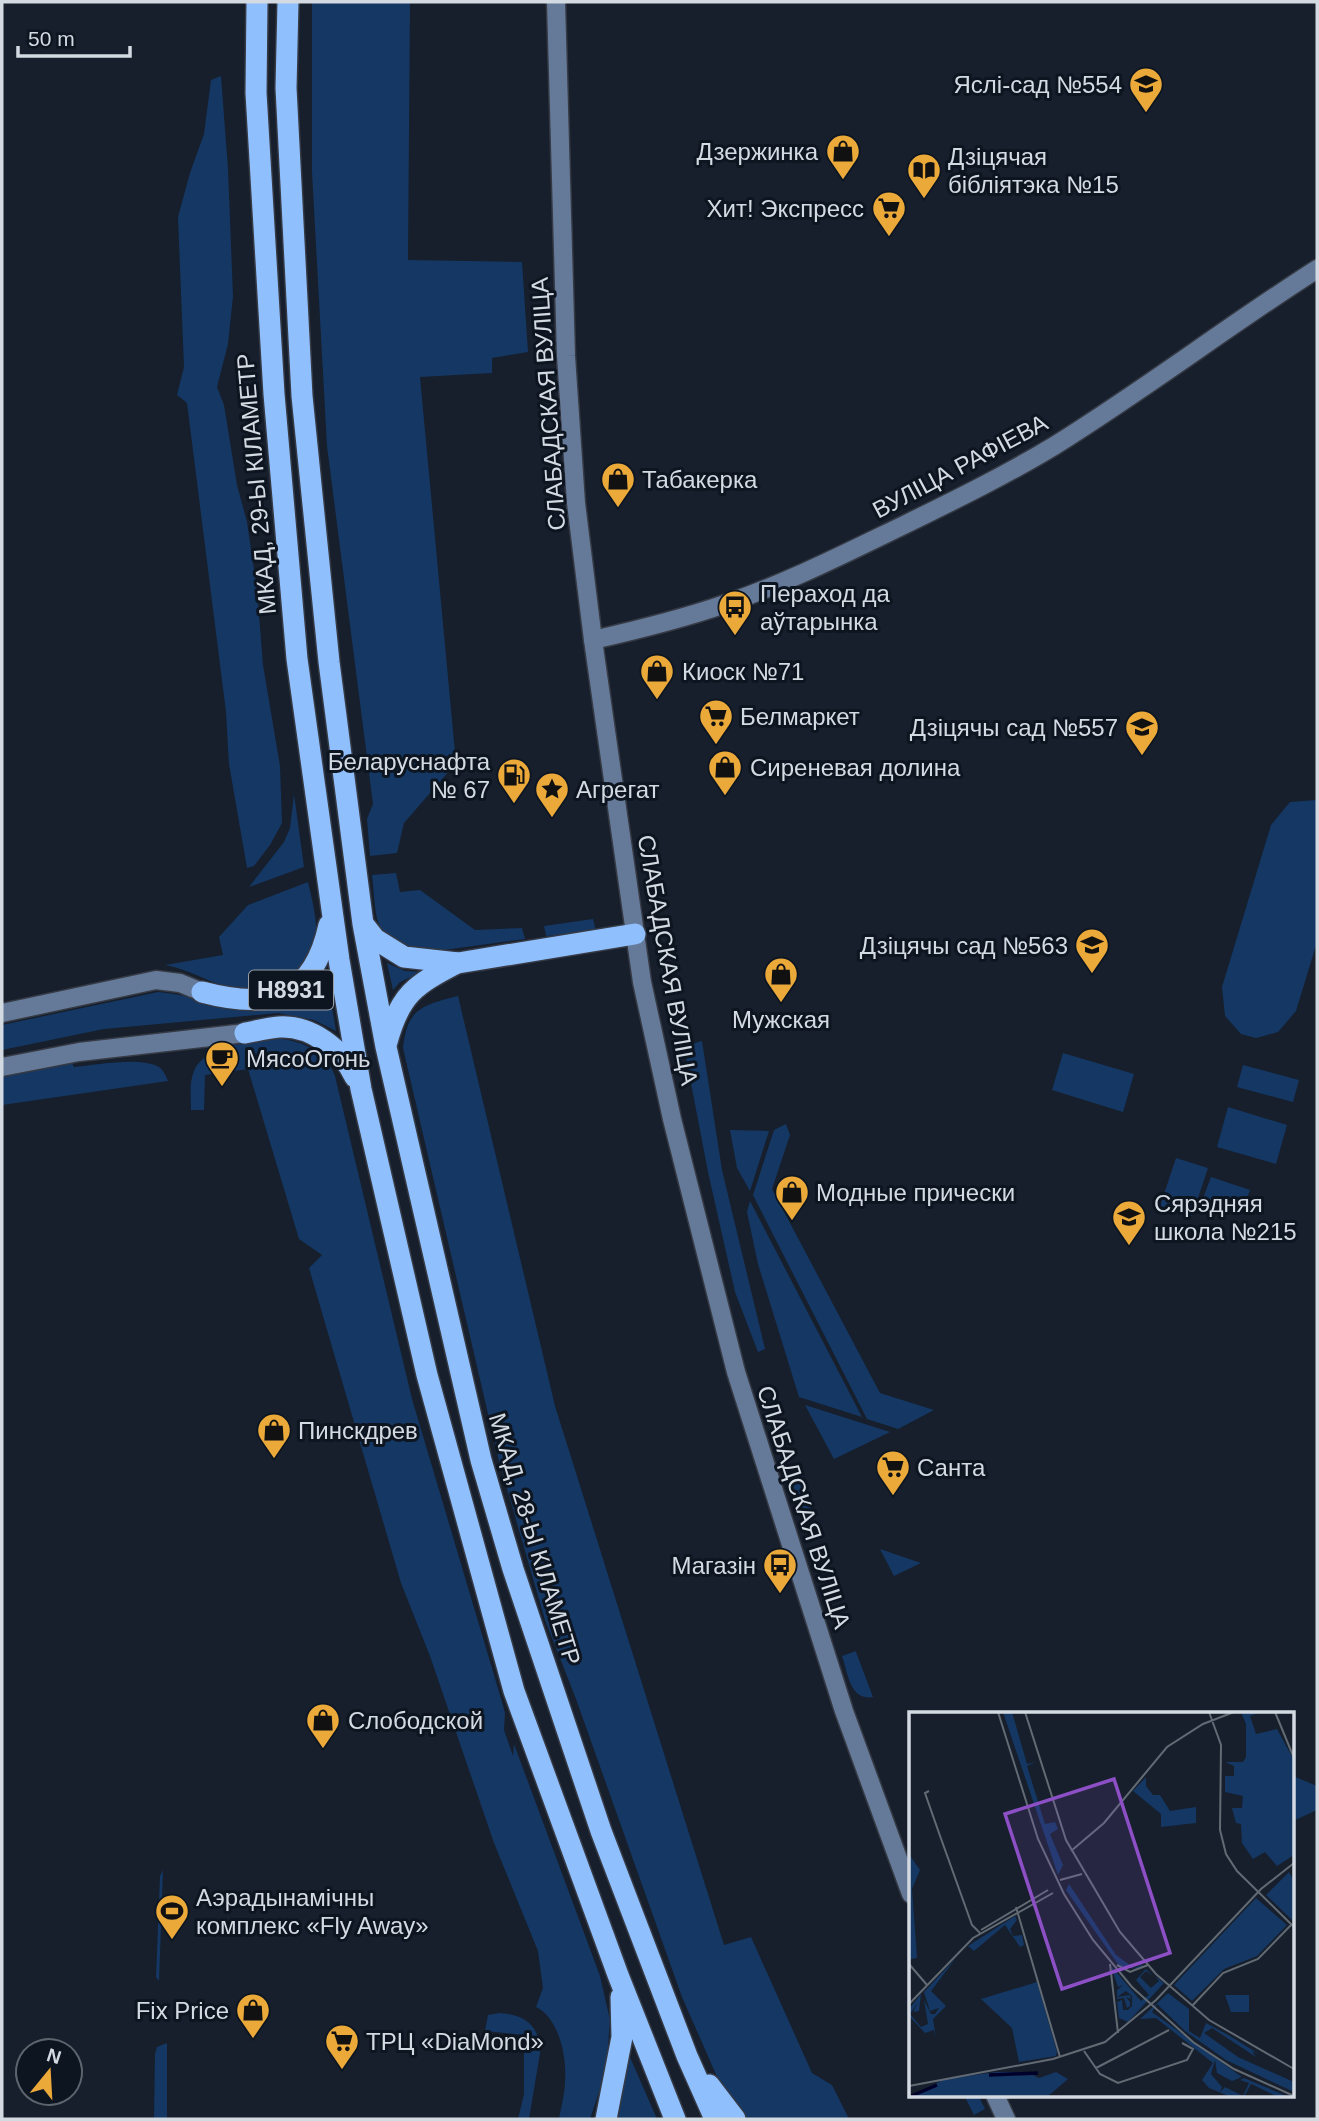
<svg xmlns="http://www.w3.org/2000/svg" width="1319" height="2121" font-family="Arial,sans-serif">
	<style>
		.green { fill: #153764 }
		.lines { fill: none; stroke-linecap: round; stroke-linejoin: round }
		.secondary-casing { stroke: #353a45; stroke-width: 21 }
		.highway-casing { stroke: #353a45; stroke-width: 24 }
		.secondary { stroke: #657a98; stroke-width: 18 }
		.highway { stroke: #90bffe; stroke-width: 21 }
		.labels { text-anchor: middle; dominant-baseline: central; stroke-width: 6; stroke-linejoin: round; paint-order: stroke }
		.shield { fill: #0d1521; stroke: #989fa8; stroke-width: 2 }
		.shield-label { font-size: 23px; font-weight: bold; fill: #d4dae2 }
		.poi-label { font-size: 24px; fill: #d4dae2; stroke: #0d1521; text-anchor: start }
		.street-label { font-size: 24px; fill: #d4dae2; stroke: #0d1521 }
		.inset-river { fill: none; stroke: #00012a; stroke-width: 3.5 }
		.inset-road { fill: none; stroke: #626a74; stroke-width: 2 }
		.view { fill: #8d4fc6; fill-opacity: 0.15; stroke: #8d4fc6; stroke-width: 3.5 }
		.inset-edge { fill: none; stroke: #d4dae2; stroke-width: 3.5 }
	</style>
	<rect width="100%" height="100%" fill="#161f2b"/>
	<g class="green">
		<polygon points="312,2 410,2 408,260 522,262 528,352 492,358 492,373 420,377 456,763 404,823 397,853 370,856 367,819 373,804 327,446 312,172"/>
		<polygon points="221,76 228,169 233,296 228,344 217,387 224,405 237,485 247,522 257,590 263,665 280,766 282,823 270,845 254,866 247,868 229,764 226,712 187,403 177,395 184,367 178,217 190,173 204,134 211,80"/>
		<polygon points="294,794 304,867 249,887 284,842 290,828"/>
		<polygon points="1317,800 1317,942 1296,1011 1278,1032 1256,1038 1241,1034 1225,1016 1222,987 1271,825 1290,802"/>
		<path d="M396,873L400,892L420,890L475,930L522,928L525,939L422,953C371,942 377,918 372,875Z"/>
		<path d="M308,882C312,899 317,918 316,935C313,975 273,995 237,989C212,985 190,969 165,965L223,955L219,937L248,905Z"/>
		<polygon points="593,919 596,931 546,936 544,926"/>
		<polygon points="387,963 405,971 422,972 400,982 393,990"/>
		<path d="M326,972L336,1031L314,1020L278,1013L104,1029L2,1050V1025L158,992C224,998 272,1038 326,972Z"/>
		<path d="M458,996L555,1406L724,1945L751,1937L812,2073L832,2085L849,2119H746L722,2088L682,1997L576,1699L545,1620L499,1461L403,1048C407,1008 423,1005 458,996Z"/>
		<path d="M274,1038C300,1040 325,1050 335,1076L412,1399L502,1702L505,1713L504,1730L513,1756L514,1744L600,1976L610,2020L606,2071L590,2119H559C561,2107 565,2094 565,2081C567,2057 559,2018 536,2007L543,1988L538,1951L494,1843L430,1656L401,1583L309,1268L322,1255L299,1239L248,1069L205,1075L204,1110H191C191,1097 189,1083 194,1071C203,1047 252,1041 274,1038Z"/>
		<path d="M702,1041L722,1170L765,1349L758,1352L735,1292L708,1172L686,1057C687,1047 693,1043 702,1041Z"/>
		<polygon points="1063,1053 1134,1074 1123,1112 1052,1090"/>
		<path d="M72,1063L74,1067C95,1065 141,1056 159,1067C164,1071 166,1076 168,1081L2,1105V1077Z"/>
		<polygon points="1243,1065 1299,1080 1293,1102 1237,1087"/>
		<polygon points="1228,1107 1287,1125 1276,1164 1217,1147"/>
		<polygon points="786,1124 790,1135 772,1189 880,1393 934,1410 898,1429 867,1419 753,1195 774,1130"/>
		<polygon points="730,1130 769,1131 750,1191 737,1168"/>
		<polygon points="1176,1158 1208,1168 1192,1216 1160,1206"/>
		<polygon points="1211,1177 1250,1190 1241,1215 1202,1201"/>
		<polygon points="750,1201 862,1417 799,1397 758,1264 747,1212"/>
		<polygon points="805,1405 890,1432 834,1459"/>
		<polygon points="800,1468 812,1508 797,1513 788,1473"/>
		<polygon points="880,1549 921,1563 894,1576"/>
		<path d="M856,1651V1652L873,1697C850,1701 848,1673 842,1656Z"/>
		<polygon points="1293,1776 1317,1786 1317,1810 1293,1821"/>
		<polygon points="163,1870 159,1981 156,1977 160,1876"/>
		<path d="M500,2013C524,2015 536,2023 541,2047L529,2119H518L524,2094V2035L485,2031L488,2015Z"/>
		<polygon points="167,2043 167,2119 154,2119 155,2054 157,2047"/>
		<polygon points="626,2048 657,2119 616,2119 624,2082"/>
		<polygon points="964,2095 978,2095 985,2109 974,2115"/>
	</g>
	<g class="lines">
		<g class="secondary-casing">
			<g id="secondary">
				<polyline points="556,2 566,356 576,503 593,640 642,982 672,1119 736,1372 844,1711 911,1894"/>
				<path d="M593,640C637,630 682,619 725,604C787,583 846,553 904,525C955,500 1006,475 1054,446C1144,390 1228,326 1317,269"/>
				<polyline points="2,1013 156,980 180,983 202,992"/>
				<polyline points="2,1067 79,1052 245,1033"/>
				<polyline points="995,2095 1006,2119"/>
			</g>
		</g>
		<g class="highway-casing">
			<g id="highway">
				<polyline points="257,2 256,93 274,394 297,659 339,960 361,1089 427,1375 514,1691 618,1975 675,2119"/>
				<polyline points="288,2 286,88 302,396 329,662 363,924 386,1047 481,1460 513,1569 601,1831 687,2056 715,2119"/>
				<polyline points="364,925 375,939 404,957 458,963 635,934"/>
				<path d="M202,992C270,1010 313,999 329,925"/>
				<path d="M245,1033C256,1031 268,1028 279,1027C311,1025 342,1049 355,1077"/>
				<path d="M387,1042C400,994 415,985 457,963"/>
				<polyline points="709,2085 735,2119"/>
				<polyline points="606,2119 622,2037 621,1997"/>
			</g>
		</g>
		<use href="#secondary" class="secondary"/>
		<use href="#highway" class="highway"/>
	</g>
	<defs>
		<g id="school-pin" transform="scale(1.75)"><path d="M0 17L-7.5 6A9.5 9.5 0 1 1 7.5 6Z" fill="#eba93a" stroke="#0d1521"/><path d="M0-5L7-2L0 1L-7-2ZM-4 1L0 2.5L4 1V4Q0 6-4 4Z" fill="#111"/></g>
		<g id="shop-pin" transform="scale(1.75)"><path d="M0 17L-7.5 6A9.5 9.5 0 1 1 7.5 6Z" fill="#eba93a" stroke="#0d1521"/><path d="M-5-2.5h2.3a2.7 3.5 0 0 1 5.4 0H5L5.5 6h-11ZM-1.5-2.5h3a1.5 2.3 0 0 0-3 0Z" fill="#111"/></g>
		<g id="library-pin" transform="scale(1.75)"><path d="M0 17L-7.5 6A9.5 9.5 0 1 1 7.5 6Z" fill="#eba93a" stroke="#0d1521"/><path d="M-6-4Q-3-5.5-.7-3.5V5Q-3 3-6 4ZM6-4Q3-5.5 .7-3.5V5Q3 3 6 4Z" fill="#111"/></g>
		<g id="supermarket-pin" transform="scale(1.75)"><path d="M0 17L-7.5 6A9.5 9.5 0 1 1 7.5 6Z" fill="#eba93a" stroke="#0d1521"/><path d="M-6-5.5h2.5l.6 2H6L4.5 2H-2.5L-4.4-4H-6ZM-1.5 3.2a1.3 1.3 0 1 0 .1 0ZM3 3.2a1.3 1.3 0 1 0 .1 0Z" fill="#111"/></g>
		<g id="bus-pin" transform="scale(1.75)"><path d="M0 17L-7.5 6A9.5 9.5 0 1 1 7.5 6Z" fill="#eba93a" stroke="#0d1521"/><path d="M-5-6H5V4H4V6H2V4H-2V6H-4V4H-5ZM-3.5-4V0h7V-4ZM-3.5 1.2v1.5H-2V1.2ZM2 1.2v1.5H3.5V1.2Z" fill="#111"/></g>
		<g id="fuel-pin" transform="scale(1.75)"><path d="M0 17L-7.5 6A9.5 9.5 0 1 1 7.5 6Z" fill="#eba93a" stroke="#0d1521"/><path d="M-5.5-6h7V0h2V4h1.3V-2.5L3-4.5l.8-.8L6-3V5H2.5V1h-1V6h-7ZM-4.2-4.7v3.2H.2V-4.7Z" fill="#111"/></g>
		<g id="sight-pin" transform="scale(1.75)"><path d="M0 17L-7.5 6A9.5 9.5 0 1 1 7.5 6Z" fill="#eba93a" stroke="#0d1521"/><path d="M0-6L1.8-2.2L6-1.7L2.9 1.2L3.7 5.4L0 3.3L-3.7 5.4L-2.9 1.2L-6-1.7L-1.8-2.2Z" fill="#111"/></g>
		<g id="cafe-pin" transform="scale(1.75)"><path d="M0 17L-7.5 6A9.5 9.5 0 1 1 7.5 6Z" fill="#eba93a" stroke="#0d1521"/><path d="M-5.5-4.5H6V0H3Q3 3.5 0 3.5H-2.5Q-5.5 3.5-5.5 0ZM3-3.2v2h1.7v-2ZM-6 4.5H4V6H-6Z" fill="#111"/></g>
		<g id="stadium-pin" transform="scale(1.75)"><path d="M0 17L-7.5 6A9.5 9.5 0 1 1 7.5 6Z" fill="#eba93a" stroke="#0d1521"/><path d="M0-5a6.5 5 0 1 0 0 10a6.5 5 0 1 0 0-10ZM-3.5-1.8h7v3.6h-7Z" fill="#111"/></g>
	</defs>
	<g fill-rule="evenodd">
		<use href="#school-pin" x="1146" y="84"/>
		<use href="#shop-pin" x="843" y="151"/>
		<use href="#library-pin" x="924" y="170"/>
		<use href="#supermarket-pin" x="889" y="208"/>
		<use href="#shop-pin" x="618" y="479"/>
		<use href="#bus-pin" x="735" y="607"/>
		<use href="#shop-pin" x="657" y="671"/>
		<use href="#supermarket-pin" x="716" y="716"/>
		<use href="#school-pin" x="1142" y="727"/>
		<use href="#shop-pin" x="725" y="767"/>
		<use href="#fuel-pin" x="514" y="775"/>
		<use href="#sight-pin" x="552" y="789"/>
		<use href="#school-pin" x="1092" y="945"/>
		<use href="#shop-pin" x="781" y="974"/>
		<use href="#cafe-pin" x="222" y="1058"/>
		<use href="#shop-pin" x="792" y="1192"/>
		<use href="#school-pin" x="1129" y="1217"/>
		<use href="#shop-pin" x="274" y="1430"/>
		<use href="#supermarket-pin" x="893" y="1467"/>
		<use href="#bus-pin" x="780" y="1565"/>
		<use href="#shop-pin" x="323" y="1720"/>
		<use href="#stadium-pin" x="172" y="1911"/>
		<use href="#shop-pin" x="253" y="2010"/>
		<use href="#supermarket-pin" x="342" y="2041"/>
	</g>
	<g class="labels">
		<rect class="shield" x="249" y="970.5" width="84" height="39" rx="5"/>
		<g class="shield-label">
			<text x="291" y="990">Н8931</text>
		</g>
		<g class="poi-label">
			<text x="1122" y="84" text-anchor="end">Яслі-сад №554</text>
			<text x="818" y="151" text-anchor="end">Дзержинка</text>
			<text x="948" y="156">Дзіцячая<tspan x="948" dy="28">бібліятэка №15</tspan></text>
			<text x="864" y="208" text-anchor="end">Хит! Экспресс</text>
			<text x="642" y="479">Табакерка</text>
			<text x="760" y="593">Пераход да<tspan x="760" dy="28">аўтарынка</tspan></text>
			<text x="682" y="671">Киоск №71</text>
			<text x="740" y="716">Белмаркет</text>
			<text x="1118" y="727" text-anchor="end">Дзіцячы сад №557</text>
			<text x="490" y="761" text-anchor="end">Беларуснафта<tspan x="490" dy="28">№ 67</tspan></text>
			<text x="750" y="767">Сиреневая долина</text>
			<text x="576" y="789">Агрегат</text>
			<text x="1068" y="945" text-anchor="end">Дзіцячы сад №563</text>
			<text x="781" y="1019" text-anchor="middle">Мужская</text>
			<text x="246" y="1058">МясоОгонь</text>
			<text x="816" y="1192">Модные прически</text>
			<text x="1154" y="1203">Сярэдняя<tspan x="1154" dy="28">школа №215</tspan></text>
			<text x="298" y="1430">Пинскдрев</text>
			<text x="917" y="1467">Санта</text>
			<text x="756" y="1565" text-anchor="end">Магазін</text>
			<text x="348" y="1720">Слободской</text>
			<text x="196" y="1897">Аэрадынамічны<tspan x="196" dy="28">комплекс «Fly Away»</tspan></text>
			<text x="229" y="2010" text-anchor="end">Fix Price</text>
			<text x="366" y="2041">ТРЦ «DiaMond»</text>
		</g>
		<g class="street-label">
			<text transform="translate(548 404) rotate(-94)">СЛАБАДСКАЯ ВУЛІЦА</text>
			<text transform="translate(960 466) rotate(-28)">ВУЛІЦА РАФІЕВА</text>
			<text transform="translate(256 484) rotate(-95)">МКАД, 29-Ы КІЛАМЕТР</text>
			<text transform="translate(668 960) rotate(80)">СЛАБАДСКАЯ ВУЛІЦА</text>
			<text transform="translate(804 1507) rotate(72)">СЛАБАДСКАЯ ВУЛІЦА</text>
			<text transform="translate(535 1539) rotate(73)">МКАД, 28-Ы КІЛАМЕТР</text>
		</g>
	</g>
	<g transform="translate(909 1712)">
		<rect width="385" height="385" fill="#161f2b"/>
		<path d="M94,0H103L118,52L127,50L118,54L136,112L146,110L149,117L141,122L154,153L149,163ZM332,0H352L341,4L347,22L368,17L385,48V143L368,154L356,140L344,147L333,131L332,112L327,111L323,96H333L334,84L316,80V64H325V54L316,50H334L337,45V12ZM237,65V74L244,83H251L261,99L287,95V111L252,115V102L224,79ZM0,142L11,158L3,177L8,246L2,247L0,254ZM380,160L385,169V210L357,183ZM160,172L207,243L225,256L233,253L230,249L234,254L230,257L211,255L157,178ZM347,186L378,213L348,244L315,257L283,289L265,273ZM106,204L108,208L101,217L104,224L113,223L115,233L111,235L96,213L65,239L59,234ZM47,246L22,279L37,294L24,307L27,326L25,318L16,321L0,304V297L12,282L10,299L4,300L9,290L1,302L12,315L19,312L15,288L22,302H26L30,296L21,299L15,280ZM202,254L232,289L240,283L227,268L237,257L244,264L237,259L231,265L242,276L250,269L246,264L255,271L219,310L210,306L208,290L213,288L214,298H219L223,294V284L217,279L208,285L221,283L222,287L217,285L221,290V294L218,296L215,286L208,287V278L214,273L209,275ZM128,270L148,340L147,344L110,350L103,316L72,287ZM259,281L280,297V319L291,326L297,311L321,324L350,342L343,339L347,345L303,316L295,321L329,345L385,370V380L317,348L276,319L248,292L243,300L333,365L323,369L308,361L306,348L302,362L313,375L311,380L316,375L334,384L340,371L331,368L335,366L380,385H369L342,372L335,385H322L300,376L293,368L304,351L247,306L231,307ZM316,283H340V300H322ZM88,360H118L130,366L147,360L159,367L138,385H0L36,367Z" fill="#153764"/>
		<path class="inset-river" d="M80,363L129,361M0,385L28,373"/>
		<path class="inset-road" d="M89,0L129,127L155,182L184,228L223,275L284,330L325,357L385,384M116,0L157,128L211,220L247,262L300,308L385,357M300,0L312,33L311,118L317,142L328,159L385,215M366,0L385,46M20,79L16,81L30,121L63,213L71,221M162,139L195,111L258,35L294,12L325,0M151,168L173,162M107,195L151,345M72,218L139,178M0,252L18,273M201,252L209,321M208,253L221,260L239,253M0,292L64,226L144,181M283,294L314,261L349,247L382,213M175,339L191,362L209,371L278,348L284,337L273,331M187,356L260,318M0,374L144,347L196,330L247,288L352,177L385,151"/>
		<path class="view" d="M205,67L261,241L153,277L96,102Z"/>
		<rect width="385" height="385" class="inset-edge"/>
	</g>
	<rect width="1319" height="2121" fill="none" stroke="#d4dae2" stroke-width="7"/>
	<g transform="translate(49 2072) rotate(18)"><circle r="33" fill="#0d1521" stroke="#5d646e" stroke-width="2"/>
	<path d="M0-5L12 26L0 18L-12 26Z" fill="#eba93a"/>
	<text y="-10" font-size="19" font-weight="bold" text-anchor="middle" fill="#d4dae2">N</text>
	</g>
	<path d="M18 46v10h112v-10" fill="none" stroke="#d4dae2" stroke-width="3.5"/>
	<text x="28" y="46" font-size="21" fill="#d4dae2" stroke="#0d1521" stroke-width="5" paint-order="stroke">50 m</text>
</svg>
